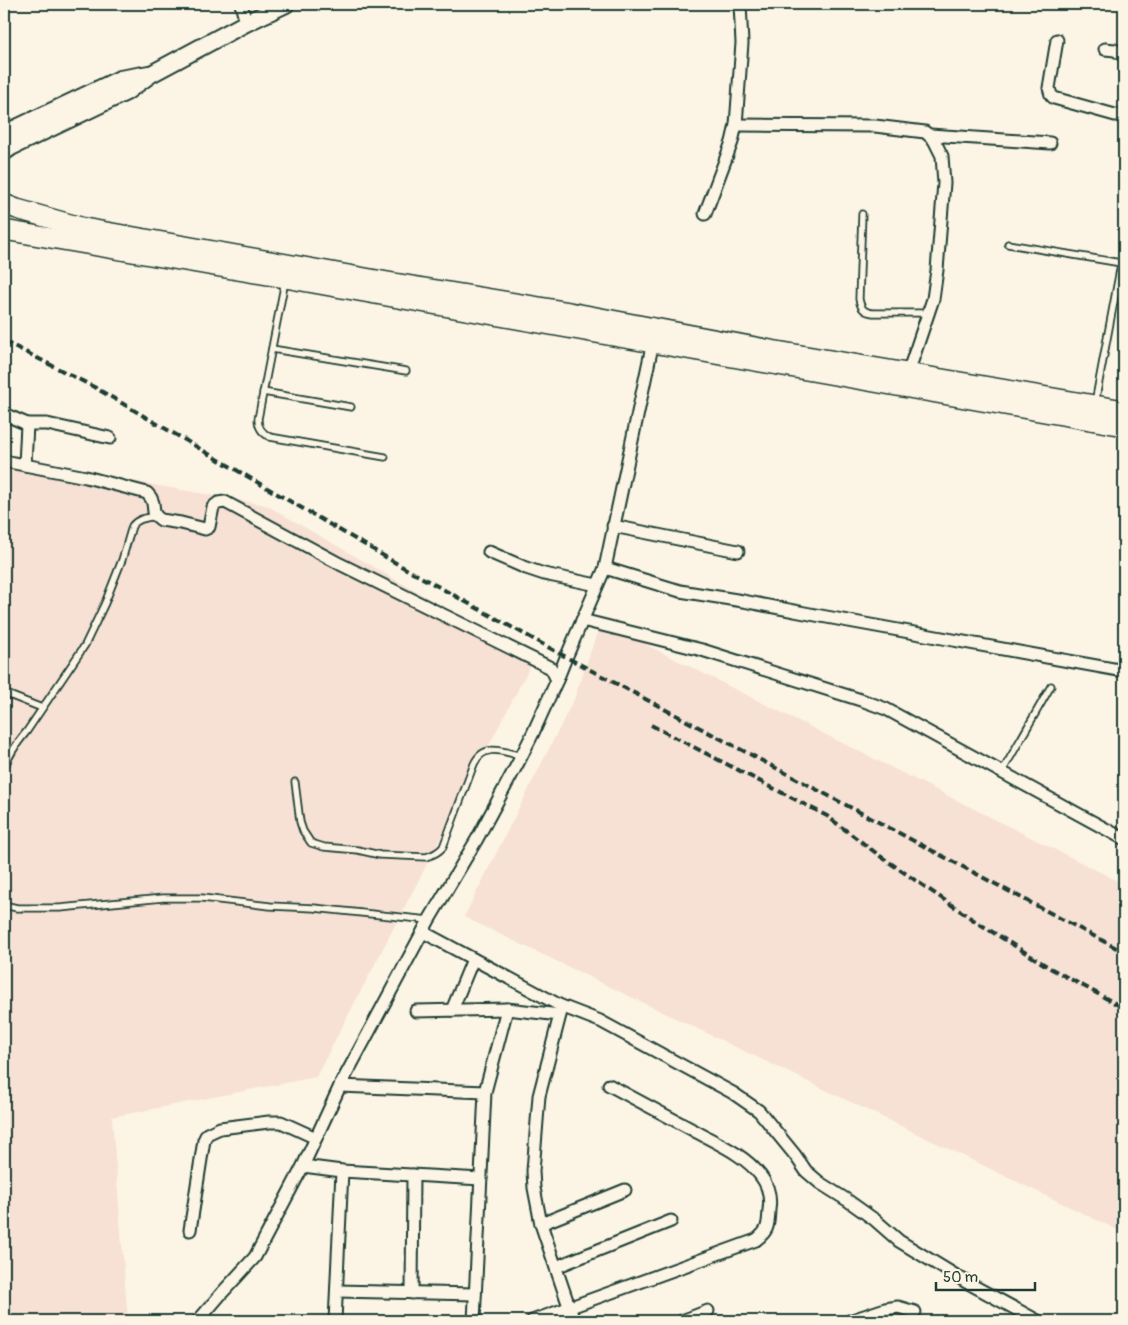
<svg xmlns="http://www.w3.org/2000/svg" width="1128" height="1325" font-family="Pangolin,sans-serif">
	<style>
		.built { fill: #f7e1d4 }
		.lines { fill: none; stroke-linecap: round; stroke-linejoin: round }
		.service-casing { stroke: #1f3d34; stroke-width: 9 }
		.minor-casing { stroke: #1f3d34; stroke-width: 15 }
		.secondary-casing { stroke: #1f3d34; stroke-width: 20 }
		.trunk-casing { stroke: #1f3d34; stroke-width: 22 }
		.service { stroke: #fcf5e5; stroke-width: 5.5 }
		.minor { stroke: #fcf5e5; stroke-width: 11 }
		.secondary { stroke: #fcf5e5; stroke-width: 16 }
		.trunk { stroke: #fcf5e5; stroke-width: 19 }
		.rail { stroke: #1f3d34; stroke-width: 4; stroke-dasharray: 8 4; stroke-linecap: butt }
	</style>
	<rect width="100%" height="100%" fill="#fcf5e5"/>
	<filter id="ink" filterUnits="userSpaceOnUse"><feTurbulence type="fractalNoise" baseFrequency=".02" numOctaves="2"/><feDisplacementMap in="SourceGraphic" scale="10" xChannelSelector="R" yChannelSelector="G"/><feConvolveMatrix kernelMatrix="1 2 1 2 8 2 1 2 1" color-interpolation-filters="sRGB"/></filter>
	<g filter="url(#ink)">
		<g class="built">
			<polygon points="4,458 266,505 534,659 316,1077 112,1117 128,1321 4,1321"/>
			<polygon points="601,622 1124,884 1124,1233 464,917 574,699"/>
		</g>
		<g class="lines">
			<g class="service-casing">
				<g id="service">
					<path d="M862,214L859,299C861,309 864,312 873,313H929"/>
					<polyline points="1008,244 1121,263"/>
					<path d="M285,281L258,419C258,428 262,433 270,437L385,457"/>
					<polyline points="272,349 406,371"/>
					<polyline points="263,392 351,407"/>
					<polyline points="1095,403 1124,248"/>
					<polyline points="4,693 42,708"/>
					<path d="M4,770C8,755 17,743 27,731L85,645L105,603L122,560L132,526C138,518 147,518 156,516"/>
					<polyline points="1002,772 1051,686"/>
					<path d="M295,782L300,822L303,831L311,843L324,847L358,850L380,855L426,857C433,855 438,853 443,847L474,764C484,742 504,752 522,756"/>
					<polyline points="4,905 17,908 60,908 163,898 202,898 270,906 314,908 429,920"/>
				</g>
			</g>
			<g class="minor-casing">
				<g id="minor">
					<polyline points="241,4 246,23"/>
					<polyline points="1057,40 1049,88 1051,95 1054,98 1115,115 1124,115"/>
					<polyline points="1105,49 1115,50 1124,56"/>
					<polyline points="736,125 875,126 925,132 934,140 942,156 944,183 937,270 933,299 908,373"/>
					<polyline points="930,135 1050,143"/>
					<polyline points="705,214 732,142 736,125 742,43 740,4"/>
					<polyline points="4,414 27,424"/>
					<polyline points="4,461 86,477 147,493 151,498 153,503 154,512 156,516 161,520 181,523 205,529 209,527 213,507 218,503 225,502 340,564 551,668 557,680"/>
					<polyline points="25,465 27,424 47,424 110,438"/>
					<polyline points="613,526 738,551"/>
					<polyline points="489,552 526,568 544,574 597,585"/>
					<polyline points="605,568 680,591 743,601 810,614 1124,671"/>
					<polyline points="582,620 702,650 864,701 886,709 1124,839"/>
					<polyline points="423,932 561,1006 560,1015 539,1096 533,1171 534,1188 541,1224 574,1321"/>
					<polyline points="561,1006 600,1021 733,1093 759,1111 795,1155 806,1171 820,1183 847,1200 875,1220 899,1241 968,1283 1038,1321"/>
					<polyline points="452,1010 473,959"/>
					<polyline points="416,1011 507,1009 560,1015"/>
					<polyline points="340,1086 485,1092"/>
					<polyline points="303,1166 342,1171 481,1179"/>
					<polyline points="541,1224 625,1190"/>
					<polyline points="190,1230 204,1140 207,1134 220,1128 269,1122 281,1122 316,1138"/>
					<polyline points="556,1267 671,1221"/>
					<polyline points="337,1291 475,1294"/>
					<polyline points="412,1293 413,1175"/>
					<polyline points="198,1321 221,1294 255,1257 303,1166 340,1086 429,920 477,839 519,761 533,733 557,680 565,660 605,568 654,337"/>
					<polyline points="335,1321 342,1171"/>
					<polyline points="474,1321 485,1092 507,1009"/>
					<path d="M532,1321L756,1240C769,1230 768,1225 769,1210C771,1197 769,1186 760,1175C744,1154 716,1143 693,1130C665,1115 637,1100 609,1085"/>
					<polyline points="682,1321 708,1311"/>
					<polyline points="849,1321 885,1309 898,1307 915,1312"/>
				</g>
			</g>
			<g class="secondary-casing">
				<g id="secondary">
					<polyline points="4,134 120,79 149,74"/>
					<polyline points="4,152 11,147 126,92 151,74 246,23 286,4"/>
				</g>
			</g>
			<g class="trunk-casing">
				<g id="trunk">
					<polyline points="4,204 17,209 84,228 388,282 564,311 771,350 1124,410"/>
					<polyline points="4,230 285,278 1124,426"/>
				</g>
			</g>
			<use href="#service" class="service"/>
			<use href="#minor" class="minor"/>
			<use href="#secondary" class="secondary"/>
			<use href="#trunk" class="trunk"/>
			<g class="rail">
				<polyline points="4,341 94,387 408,570 566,657 1124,952"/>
				<polyline points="651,725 827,816 880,856 975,921 1050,968 1124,1008"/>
			</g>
		</g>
	</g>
	<rect width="1128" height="1325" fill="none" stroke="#fcf5e5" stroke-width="20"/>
	<rect x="10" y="10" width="1108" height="1305" fill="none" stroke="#1f3d34" stroke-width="2" filter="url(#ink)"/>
	<path d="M936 1282v8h99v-8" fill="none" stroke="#1f3d34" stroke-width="2.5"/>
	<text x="943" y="1282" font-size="15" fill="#1f3d34" stroke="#fcf5e5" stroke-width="4" paint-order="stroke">50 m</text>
</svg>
